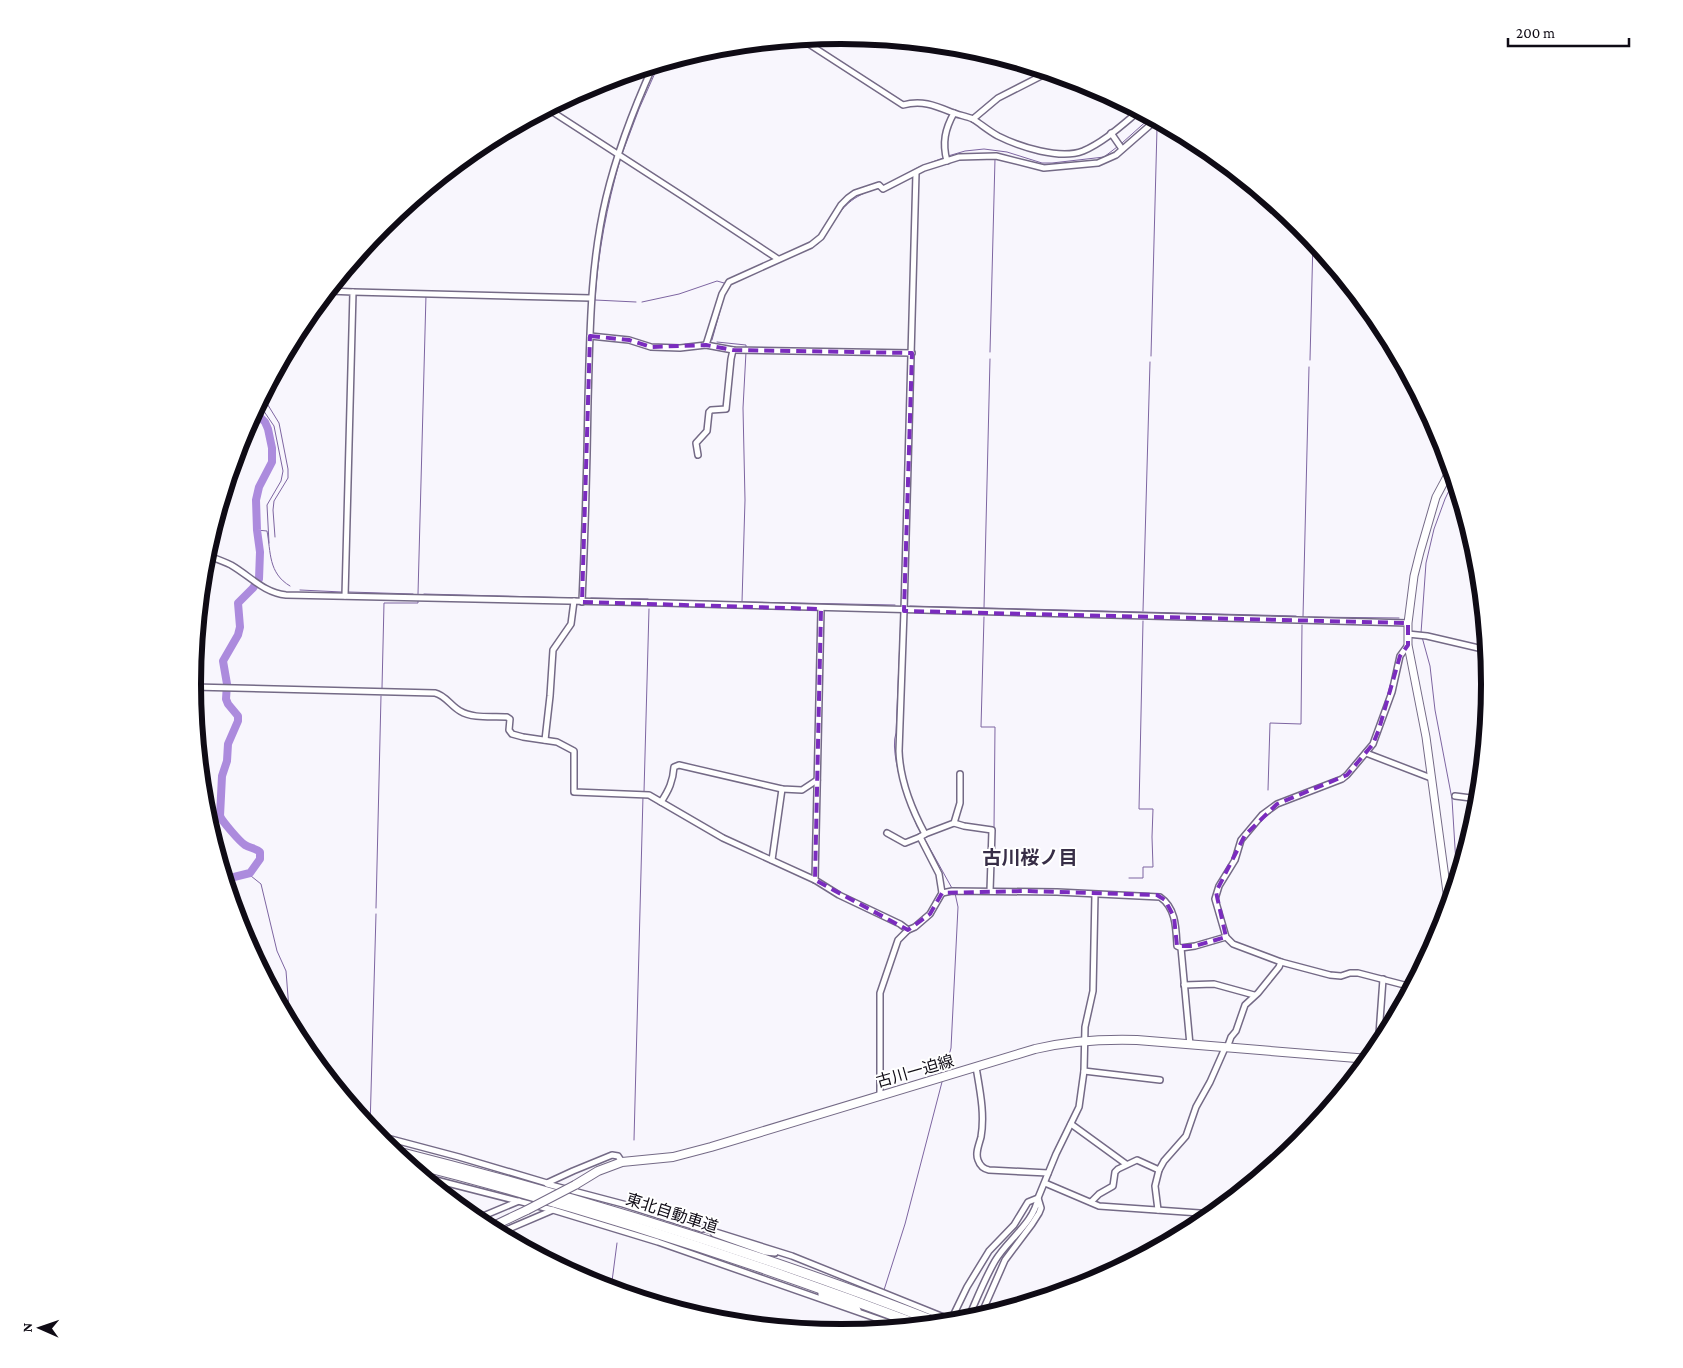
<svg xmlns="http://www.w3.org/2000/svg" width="1683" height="1368" font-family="'Crimson Pro','Noto Sans JP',serif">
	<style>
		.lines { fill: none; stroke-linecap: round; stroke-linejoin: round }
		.stream { stroke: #7d65a1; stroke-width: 1 }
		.river { stroke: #ac8bdd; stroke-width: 8 }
		.street-casing { stroke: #746a86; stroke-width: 8 }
		.secondary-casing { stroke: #746a86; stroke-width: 9 }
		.primary-casing { stroke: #746a86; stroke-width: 10 }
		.highway-casing { stroke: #746a86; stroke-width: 11 }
		.street { stroke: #fff; stroke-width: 5 }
		.secondary { stroke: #fff; stroke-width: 7 }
		.primary { stroke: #fff; stroke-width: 8 }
		.highway { stroke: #fff; stroke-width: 9 }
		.primary-bridge-casing { stroke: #746a86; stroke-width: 10; stroke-linecap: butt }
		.primary-bridge { stroke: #fff; stroke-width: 8 }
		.marked { fill: none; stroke: #7b2cbf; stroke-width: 4; stroke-dasharray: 10 6; stroke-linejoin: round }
		.labels { text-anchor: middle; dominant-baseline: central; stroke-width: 4; stroke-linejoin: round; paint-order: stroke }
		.street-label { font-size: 16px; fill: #0f0b15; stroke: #fff }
		.quarter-label { font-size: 19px; font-weight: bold; fill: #382e47; stroke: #fff }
		.rim { fill: none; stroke: #0f0b15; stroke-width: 6 }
	</style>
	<rect width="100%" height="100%" fill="#f8f6fd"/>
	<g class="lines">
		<g class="stream">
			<polyline points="1122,143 1151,117"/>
			<polyline points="622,154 639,109 659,64"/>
			<polyline points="948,156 965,151 984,149 1007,152 1042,163 1052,163 1104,157 1117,147"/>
			<path d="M620,160C607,206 598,252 595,300L636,302"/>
			<polyline points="883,186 919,167 943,158"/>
			<path d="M829,228C845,204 850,198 877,188"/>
			<polyline points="811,248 819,243 823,238"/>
			<polyline points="911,266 913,177"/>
			<polyline points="337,288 358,255"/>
			<polyline points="642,302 679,294 717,281 724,283"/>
			<polyline points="712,340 725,293"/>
			<polyline points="717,342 746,345 746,348"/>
			<polyline points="990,352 995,159"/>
			<polyline points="1151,356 1157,128 1155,125"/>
			<polyline points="1310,360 1313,240"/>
			<polyline points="263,397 279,423 288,469 288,478 274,501 273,510 275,537"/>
			<polyline points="259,404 274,426 283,471 281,481 267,505 269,543"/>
			<path d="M257,530L267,531C271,552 268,573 290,586"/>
			<polyline points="300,590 342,592"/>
			<polyline points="349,592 413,594"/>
			<polyline points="418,594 426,295"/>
			<polyline points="424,594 577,598"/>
			<polyline points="591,598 648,599"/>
			<polyline points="649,600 895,605"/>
			<polyline points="742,602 745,500 743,408 746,352"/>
			<polyline points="910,606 1296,616"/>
			<polyline points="984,608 990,359"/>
			<polyline points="1143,611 1150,362"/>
			<path d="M901,614L896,733C891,747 899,777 904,791"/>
			<polyline points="984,617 981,727 995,727 994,830"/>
			<polyline points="1303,617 1309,367"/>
			<polyline points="1308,617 1399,618"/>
			<polyline points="1421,633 1426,563 1434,529 1445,499 1454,480"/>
			<polyline points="1422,637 1430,666 1435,710 1452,799 1457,880"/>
			<polyline points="382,688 384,603 418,603 418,601"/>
			<polyline points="1268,790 1270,723 1301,724 1302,625"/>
			<polyline points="644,792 649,609"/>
			<polyline points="911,811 917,826 921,833"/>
			<polyline points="923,836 953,890"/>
			<polyline points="250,873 251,876 261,884 277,951 286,971 290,1022"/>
			<polyline points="1129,878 1143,878 1143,867 1153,867 1152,837 1153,809 1139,809 1143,621"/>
			<polyline points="376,908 381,696"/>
			<polyline points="945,1070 951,1048 958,907 955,893"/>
			<polyline points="370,1128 376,914"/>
			<polyline points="634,1140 643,796"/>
			<polyline points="611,1289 617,1243"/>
			<polyline points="884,1290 905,1224 942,1082"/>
			<polyline points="873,1330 875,1321"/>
		</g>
		<path class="river" d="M226,879L250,873L260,859V852C255,848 250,848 245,845C240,842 222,821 220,816L222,776L227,761L228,744L238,721V716L228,704L226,699L227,684L223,661L238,635L240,627L238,603L253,588L259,579L260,552L257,530L256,500L259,487L272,462V448L268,429L265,422L255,412"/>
		<g class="street-casing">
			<g id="street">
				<path d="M801,39L903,105C921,100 934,105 951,112C958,115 966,116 973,119C982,125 989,131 998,136C1020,147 1060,160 1083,151C1104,142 1122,125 1139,111"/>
				<polyline points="548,109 684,197 778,259"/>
				<polyline points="973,119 998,98 1049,72"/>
				<polyline points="1111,133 1122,149"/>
				<path d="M947,161C942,143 945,129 954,113"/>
				<polyline points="329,291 353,292 345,596"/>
				<polyline points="353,292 591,298"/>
				<polyline points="590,336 629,340 651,347 680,348 706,345 733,350 912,353"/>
				<polyline points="706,345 722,294 729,282 811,245 821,237 841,205 848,198 855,193 879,185 883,189 924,168 959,157 996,156 1044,168 1098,163 1116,155 1156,120"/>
				<polyline points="698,455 696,443 707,431 709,412 711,410 726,409 731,359 733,350"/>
				<path d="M206,555C214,558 223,561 231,565C250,576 264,593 286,595L664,603L1408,623"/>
				<path d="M582,602C585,535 587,468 588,401C590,333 590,265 606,198C617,152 634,108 653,66"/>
				<polyline points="1408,634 1427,636 1487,650"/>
				<polyline points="1408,645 1400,656 1392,692 1373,744 1347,775 1342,779 1277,804 1262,815 1241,840 1235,860 1219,886 1215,899 1226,937 1233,944 1281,962 1330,975 1341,976 1350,973 1358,973 1412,987"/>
				<path d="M193,687L435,693C445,695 451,706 460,711C473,719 492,716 507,717L510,719L509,730L512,734L523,737L557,742L574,751V792L649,795L723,838L815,880L839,895L900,924L908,930"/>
				<polyline points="545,740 550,696 553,650 571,624 574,601"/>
				<polyline points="1366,753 1431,778"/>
				<polyline points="1455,796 1479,799"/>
				<path d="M661,802C669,790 673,781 674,767L679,765L782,789L802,790L817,780"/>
				<polyline points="954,823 964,826 992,830 990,891"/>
				<polyline points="887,833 905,843 920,837"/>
				<polyline points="925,834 954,823 960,803 960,774"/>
				<polyline points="772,860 782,789"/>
				<polyline points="815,880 821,609"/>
				<path d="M942,893L952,891L1057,892L1160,897C1176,908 1176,928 1177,946L1181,948L1190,1045"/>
				<polyline points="1181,948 1195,946 1226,937"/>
				<polyline points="1184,985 1214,984 1254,995"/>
				<polyline points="1227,1048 1231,1037 1236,1031 1245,1005 1258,993 1279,967 1281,962"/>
				<polyline points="1378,1048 1383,979"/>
				<path d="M976,1067C980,1091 985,1114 981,1137C979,1145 975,1153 978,1160C980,1166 984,1169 989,1170L1048,1173"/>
				<polyline points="1084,1071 1160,1080"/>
				<path d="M880,1096V993L898,940L908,930L915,927L930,914L942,893L939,874L920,837L925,834C911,808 900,781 899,751L904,611L916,173"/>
				<polyline points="1071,1124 1126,1164"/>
				<polyline points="376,1135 459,1157 547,1183 573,1171 612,1155 618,1156 622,1162"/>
				<polyline points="424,1177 553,1210"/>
				<polyline points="1045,1183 1099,1206 1214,1214"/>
				<polyline points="547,1184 623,1204 702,1229"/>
				<polyline points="1091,1202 1099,1194 1113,1186 1115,1172 1118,1169 1137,1160 1159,1170"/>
				<polyline points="1158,1210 1155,1186 1159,1170 1164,1161 1186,1136 1196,1107 1210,1082 1225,1048"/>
				<polyline points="476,1219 519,1201"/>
				<polyline points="700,1228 706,1229 792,1256 956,1322"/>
				<polyline points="499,1233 553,1210 658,1242 901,1327"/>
				<polyline points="714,1234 765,1252 775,1253"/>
				<polyline points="821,1293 821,1295 856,1307 858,1310"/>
				<polyline points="951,1320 967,1287 989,1251 1014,1225 1028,1202 1038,1198 1041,1208 1039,1213 1032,1224 1005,1260 980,1317"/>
				<path d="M967,1321C976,1301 984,1280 995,1261C1007,1240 1034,1223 1038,1198L1056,1154L1079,1107L1084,1071L1085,1027L1093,991L1095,894"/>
			</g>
		</g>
		<g class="secondary-casing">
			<polyline id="secondary" points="1449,907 1426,737 1408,645 1408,623 1414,576 1420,552 1436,497 1451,469"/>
		</g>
		<g class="primary-casing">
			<g id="primary">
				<path d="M575,1185L598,1171L622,1162L673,1157L711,1147L1035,1049C1069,1041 1102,1039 1137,1040L1369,1059"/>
				<polyline points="489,1228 527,1210"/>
			</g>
		</g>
		<g class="highway-casing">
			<g id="highway">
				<path d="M391,1150C577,1197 761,1253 939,1323"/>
				<path d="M406,1162C581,1206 751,1261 919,1325"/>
			</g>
		</g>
		<use href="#street" class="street"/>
		<use href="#secondary" class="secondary"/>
		<use href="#primary" class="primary"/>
		<use href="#highway" class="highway"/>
		<g class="primary-bridge-casing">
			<polyline id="primary-bridge" points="527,1210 575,1185"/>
		</g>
		<use href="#primary-bridge" class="primary-bridge"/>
	</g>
	<path class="marked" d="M590,336L629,340L651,347L706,345L733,350L912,353L904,611L1408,623V645L1400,656L1379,729L1373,744L1347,775L1277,804L1245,835L1216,892L1226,937L1195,946H1177L1174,917L1165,900L1157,895L1025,891L942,893L930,914L908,930L815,880L821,609L582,602Z"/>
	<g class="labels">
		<g class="street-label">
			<text transform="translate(915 1071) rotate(-16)">古川一迫線</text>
			<text transform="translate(672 1213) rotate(18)">東北自動車道</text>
		</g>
		<g class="quarter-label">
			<text x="1030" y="857">古川桜ノ目</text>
		</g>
	</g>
	<path d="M0 0H1683V1368H0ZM201 684a640 640 0 1 1 1280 0a640 640 0 1 1-1280 0Z" fill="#fff" fill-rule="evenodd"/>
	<path class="rim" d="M201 684a640 640 0 1 1 1280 0a640 640 0 1 1-1280 0Z"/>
	<g transform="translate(40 1328) rotate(272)" stroke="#ffffff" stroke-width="4" paint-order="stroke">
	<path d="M0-4L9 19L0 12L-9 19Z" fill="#0f0b15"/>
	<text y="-8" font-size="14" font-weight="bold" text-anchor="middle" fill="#0f0b15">N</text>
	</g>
	<path d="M1508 38v8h121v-8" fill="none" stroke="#0f0b15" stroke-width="2.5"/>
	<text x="1516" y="38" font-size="15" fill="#0f0b15" stroke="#ffffff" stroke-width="4" paint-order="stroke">200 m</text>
</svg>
